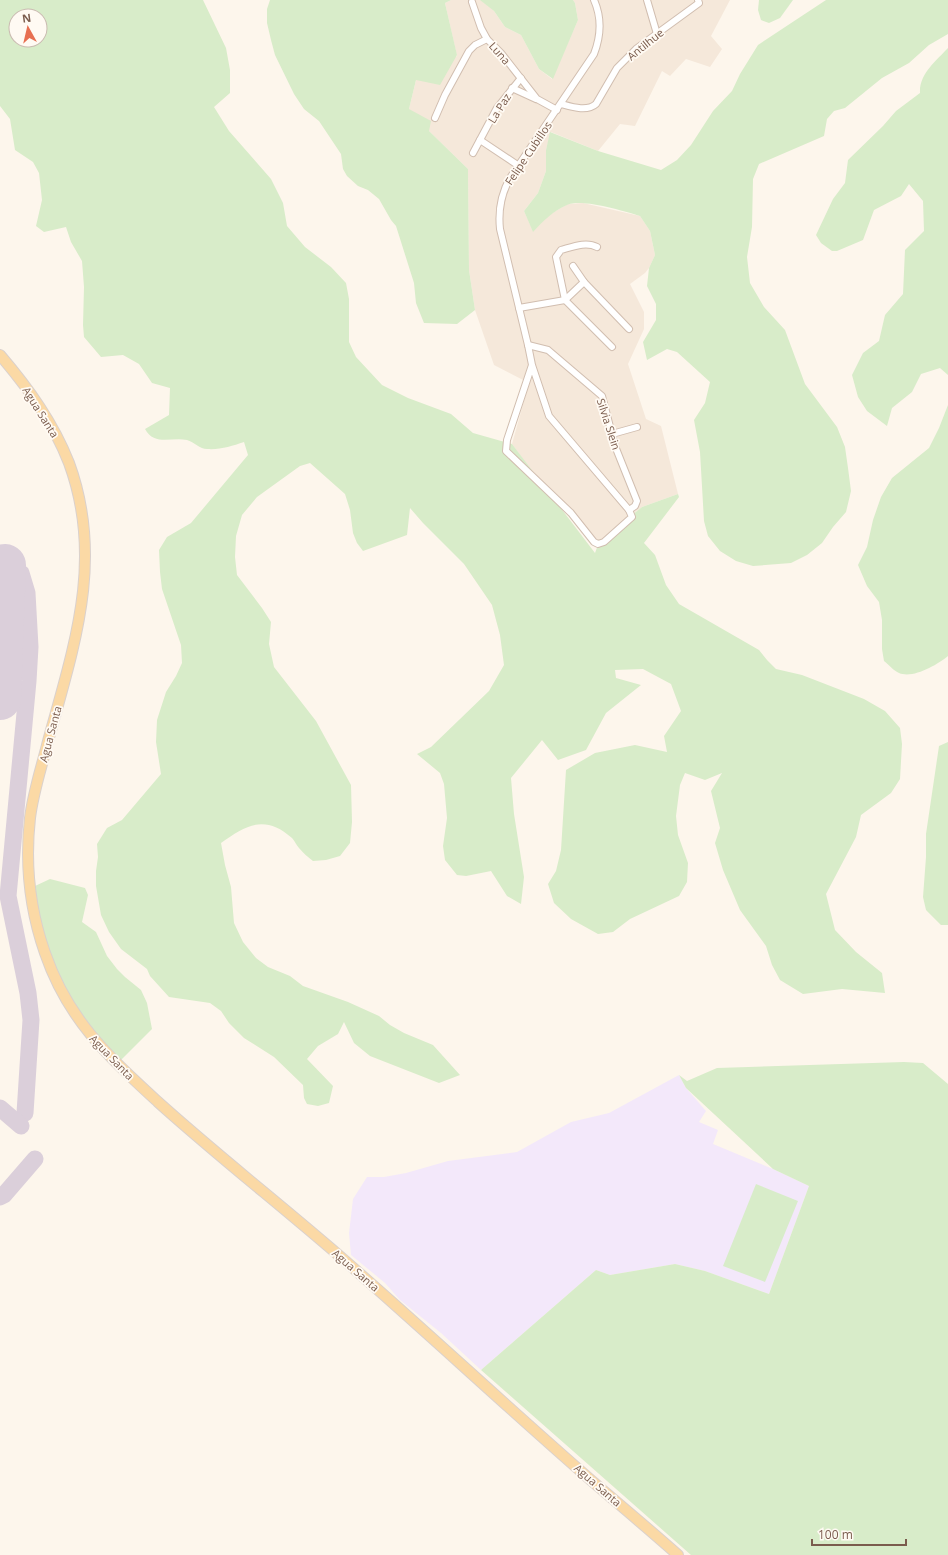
<svg xmlns="http://www.w3.org/2000/svg" width="948" height="1555" font-family="'Open Sans',sans-serif">
	<style>
		.residential { fill: #f5e8da }
		.education { fill: #f3e8fa }
		.green { fill: #d8ecc9; fill-rule: evenodd }
		.lines { fill: none; stroke-linecap: round; stroke-linejoin: round }
		.taxiway { stroke: #dbcfda; stroke-width: 17 }
		.runway { stroke: #dbcfda; stroke-width: 42 }
		.minor-casing { stroke: #d1beb0; stroke-width: 8 }
		.primary-casing { stroke: #dad1cd; stroke-width: 12 }
		.minor { stroke: #fff; stroke-width: 6 }
		.primary { stroke: #fbd9a5; stroke-width: 10 }
		.labels { text-anchor: middle; dominant-baseline: central; stroke-width: 3.5; stroke-linejoin: round; paint-order: stroke }
		.street-label { font-size: 11px; fill: #7a5c4d; stroke: #fffaf3 }
	</style>
	<rect width="100%" height="100%" fill="#fdf6ec"/>
	<polygon class="residential" points="451,0 482,0 494,11 505,27 521,35 539,69 552,79 578,20 575,3 573,0 730,0 711,36 722,49 710,67 686,59 670,76 662,71 635,126 620,124 598,151 551,132 546,150 546,171 538,193 524,211 533,231 547,216 568,204 583,203 640,216 650,231 655,255 649,268 645,273 630,284 644,312 644,329 628,364 646,419 661,426 678,494 642,507 599,542 528,466 512,444 529,383 494,365 475,310 469,270 468,169 429,131 409,109 416,80 457,56 445,3"/>
	<polygon class="education" points="679,1075 686,1088 706,1111 699,1122 718,1130 713,1144 773,1169 809,1186 769,1294 705,1271 675,1264 610,1275 596,1270 481,1370 441,1333 400,1300 385,1283 351,1255 349,1233 353,1199 367,1177 384,1177 406,1173 448,1161 517,1152 571,1122 609,1113"/>
	<g class="green">
		<path d="M0,0H203L226,48L230,70V93L214,107L229,131L271,179L283,203L287,226L305,247L331,267L346,283L349,299V342L356,357L382,385L408,398L451,414L473,433L512,444L595,553L599,542L642,507L678,494L679,497L644,543L655,555L666,585L679,604L759,650L767,660L776,669L802,675L864,699L885,711L900,728L902,744L900,779L891,793L861,815L856,837L826,894L835,930L856,952L882,973L885,993L842,989L803,994L780,980L772,965L766,946L740,910L723,870L715,843L720,828L711,791L722,773L705,780L685,773L680,785L676,816L678,835L688,863L687,882L679,896L630,919L613,932L598,934L571,919L554,903L548,884L556,871L561,850L566,770L595,753L635,745L667,752L664,736L681,711L671,684L643,669L615,670L616,678L641,685L606,713L586,750L558,760L542,740L511,778L514,814L524,877L521,904L507,896L491,871L466,876L457,875L445,860L443,846L447,818L444,784L440,773L417,754L431,747L489,691L504,665L500,635L492,605L464,564L423,523L410,508L407,535L363,551L357,543L353,533L350,510L345,494L310,463L300,466L257,497L242,515L236,536L235,557L237,575L262,608L271,622L269,644L274,667L316,721L351,785L352,822L350,843L340,856L326,860L313,861C308,857 303,853 299,848C296,845 295,841 292,838C265,814 246,825 221,843L225,865L231,887L234,923L243,942L256,958L268,967L290,976L303,986L348,1002L379,1016L390,1025L404,1033L433,1045L460,1075L439,1083L370,1056L354,1043L344,1022L338,1034L318,1046L307,1059L333,1086L329,1103L318,1106L307,1104L304,1098L303,1085L274,1057L244,1038L229,1023L221,1011L210,1003L169,997L150,976L147,969L121,949L109,932L101,915L96,886V871L98,857L97,844L107,828L122,820L161,774L156,742L157,720L166,692L176,676L182,663L181,645L162,589L160,572L159,550L167,537L191,523L248,455L244,442C232,446 220,450 207,449C200,449 194,442 187,440C171,437 154,446 145,429L169,415L170,388L152,383L139,364L123,355L101,357L84,337L83,325L84,287L82,261L71,242L66,227L44,232L36,226L42,200L39,173L33,162L15,150L10,119L0,106ZM16,16H40V40H16Z"/>
		<polygon points="270,0 451,0 445,3 457,55 440,85 416,80 409,109 431,121 429,131 468,169 469,270 475,310 457,324 424,323 416,303 414,283 396,226 391,220 379,199 368,190 358,186 347,176 343,169 341,154 319,121 304,109 294,94 275,55 271,40 267,23 267,9"/>
		<polygon points="480,0 573,0 575,3 578,20 553,79 539,69 521,35 505,27 494,11"/>
		<polygon points="759,0 793,0 780,18 769,23 761,20 758,10"/>
		<path d="M826,0H948V34L929,45L909,63L882,78L845,108L834,111L827,119L824,136L759,164L753,179L752,227L747,257L750,283L764,307L785,330L805,384L837,427L845,447L848,468L851,491L846,512L833,527L822,543L807,555L791,563L753,566L736,561L720,551L708,536L704,521L700,452L694,420L705,403L710,382L677,352L667,349L647,360L643,342L656,320V304L647,286L649,268L655,255L650,231L640,216C624,211 581,198 567,205C553,211 543,221 533,232L524,211L538,193L546,171V150L550,132L598,151L661,170L677,160L691,145L713,111L732,91L740,74L758,45Z"/>
		<path d="M948,48V375L940,368L921,374L912,392L892,408L887,426L867,411L858,397L852,375L863,353L879,341L885,315L903,294L905,250L924,231L923,201L909,184L901,196L874,210L863,240L837,251H832L821,243L816,235L833,199L845,183L848,160L883,126L896,111L920,93C919,74 936,61 948,48Z"/>
		<path d="M948,405V656C937,665 913,679 899,673C894,671 889,665 884,661L882,649V620L879,602L867,586L858,565L867,547L873,520L881,497L892,478L929,448L939,428Z"/>
		<polygon points="948,742 948,925 941,925 926,910 923,897 926,857 926,834 939,746"/>
		<path d="M50,879L85,888L88,895L82,922L96,932L107,956L117,969L125,977L141,990L147,1003L152,1029L121,1060C112,1051 102,1042 93,1032C61,993 39,936 35,886Z"/>
		<polygon points="904,1062 923,1063 948,1084 948,1555 691,1555 481,1370 596,1270 610,1275 675,1264 705,1271 769,1294 809,1186 773,1169 686,1088 679,1075 687,1081 717,1068"/>
		<polygon points="756,1184 798,1201 765,1282 723,1266"/>
	</g>
	<g class="lines">
		<g class="taxiway">
			<polyline points="5,565 21,573 27,593 30,647 28,681 8,896 28,993 31,1020 25,1113"/>
			<polyline points="0,1108 21,1126"/>
			<polyline points="0,1197 4,1195 35,1159"/>
		</g>
		<polyline class="runway" points="0,699 5,565"/>
		<g class="minor-casing">
			<g id="minor">
				<polyline points="647,0 657,34"/>
				<polyline points="472,2 481,28 487,39 501,53 537,99 557,110"/>
				<polyline points="512,88 536,99"/>
				<path d="M561,104C572,107 587,112 596,104L617,68L636,49L699,3L698,0"/>
				<polyline points="435,118 445,95 469,51 475,45 487,39"/>
				<polyline points="480,140 519,166"/>
				<polyline points="473,153 497,108 521,78"/>
				<path d="M597,247C586,241 572,247 561,250L556,257L565,300L612,347"/>
				<polyline points="573,266 584,282 629,329"/>
				<polyline points="519,308 565,300 584,282"/>
				<polyline points="528,345 548,350 602,396 615,446 637,501 635,506 629,510"/>
				<path d="M532,365L507,440L506,451L571,513L594,542L598,544L604,542L632,517L629,510L549,416L532,365L528,345L500,229C498,210 501,194 510,178L594,54C601,36 602,18 594,0"/>
				<polyline points="612,434 637,427"/>
			</g>
		</g>
		<g class="primary-casing">
			<path id="primary" d="M0,355C28,388 53,422 69,463C105,561 73,649 47,745C41,769 33,793 30,818C25,863 30,910 45,953C68,1020 108,1056 158,1102C218,1156 282,1206 343,1259C427,1332 508,1408 592,1481C621,1506 650,1530 678,1555"/>
		</g>
		<use href="#minor" class="minor"/>
		<use href="#primary" class="primary"/>
	</g>
	<g class="labels">
		<g class="street-label">
			<text transform="translate(645 44) rotate(-39)">Antilhue</text>
			<text transform="translate(500 53) rotate(48)">Luna</text>
			<text transform="translate(499 108) rotate(-58)">La Paz</text>
			<text transform="translate(528 153) rotate(-56)">Felipe Cubillos</text>
			<text transform="translate(41 412) rotate(58)">Agua Santa</text>
			<text transform="translate(609 424) rotate(72)">Silvia Slein</text>
			<text transform="translate(50 734) rotate(-75)">Agua Santa</text>
			<text transform="translate(112 1057) rotate(46)">Agua Santa</text>
			<text transform="translate(356 1270) rotate(41)">Agua Santa</text>
			<text transform="translate(598 1485) rotate(41)">Agua Santa</text>
		</g>
	</g>
	<g transform="translate(28 28) rotate(352)"><circle r="19" fill="#fffaf3" stroke="#cabbb1"/>
	<path d="M0-3L7 15L0 10L-7 15Z" fill="#e76f51"/>
	<text y="-6" font-size="11" font-weight="bold" text-anchor="middle" fill="#7a5c4d">N</text>
	</g>
	<path d="M812 1539v6h94v-6" fill="none" stroke="#7a5c4d" stroke-width="2"/>
	<text x="818" y="1539" font-size="12" fill="#7a5c4d" stroke="#fffaf3" stroke-width="3" paint-order="stroke">100 m</text>
</svg>
